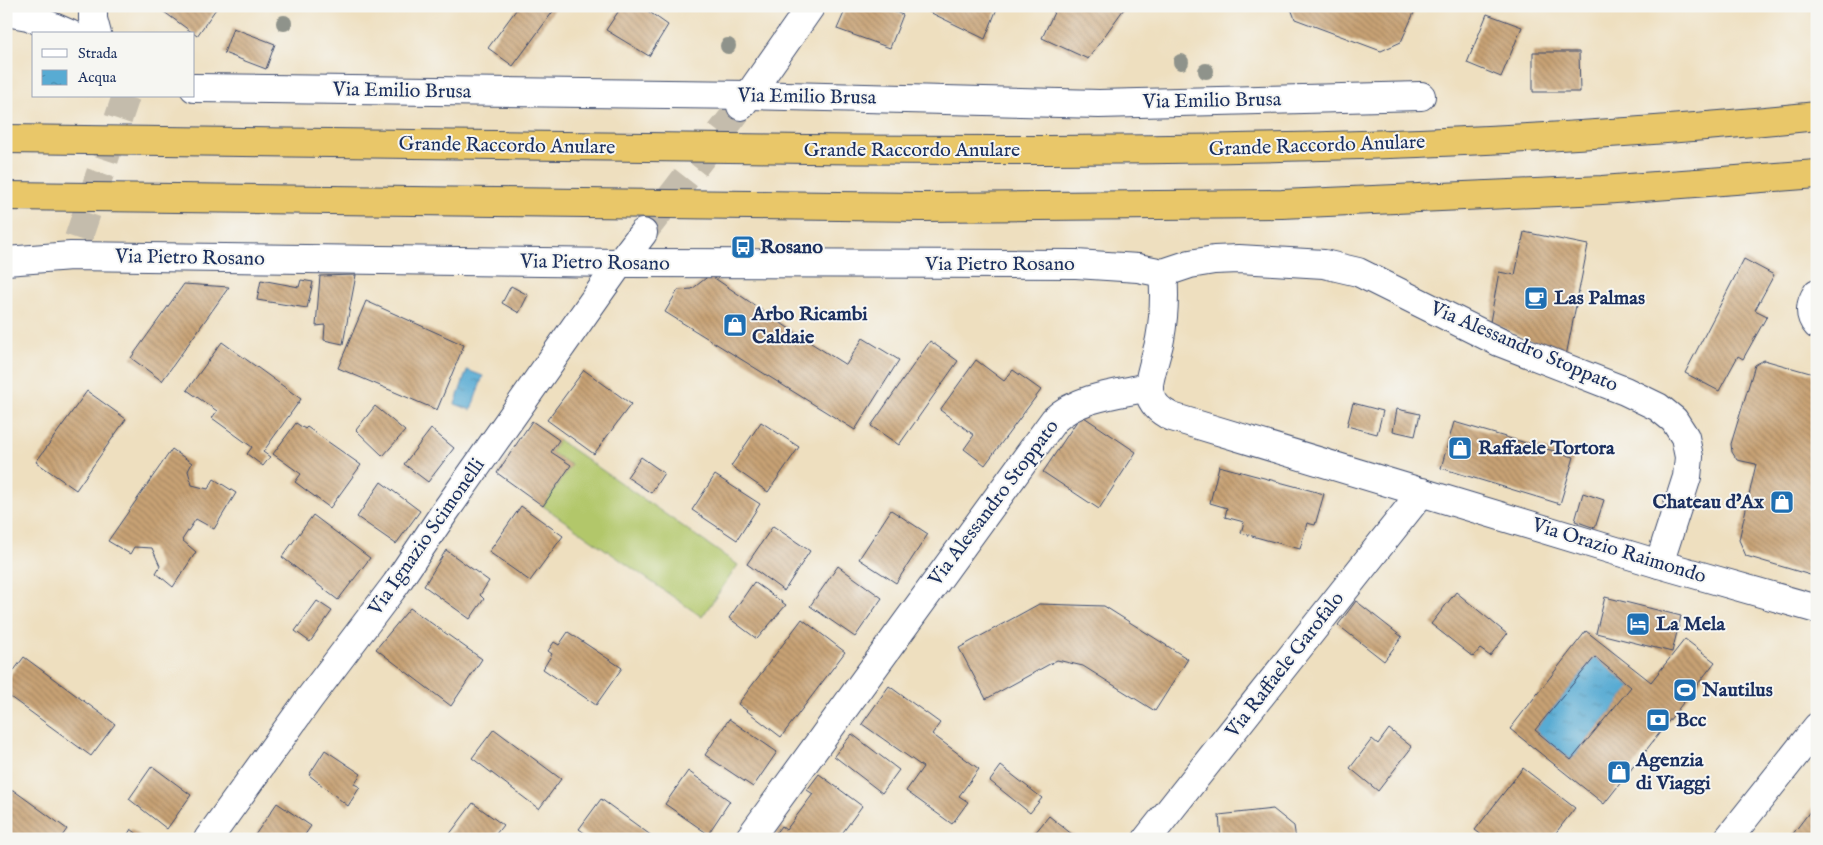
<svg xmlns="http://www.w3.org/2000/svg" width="1823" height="845" font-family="'IM FELL English',serif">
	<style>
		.grass { fill: #b2c76b; stroke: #667b64 }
		.water { fill: url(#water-ripples); stroke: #3a6d98 }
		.building { fill: url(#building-back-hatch); fill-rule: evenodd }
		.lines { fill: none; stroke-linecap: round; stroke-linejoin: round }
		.minor-tunnel { stroke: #c4bcac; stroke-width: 28; stroke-dasharray: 28 14; stroke-linecap: butt }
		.minor-casing { stroke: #3b496d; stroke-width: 30 }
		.highway-casing { stroke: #3b496d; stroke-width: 30 }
		.minor { stroke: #fff; stroke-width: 28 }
		.highway { stroke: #e9c769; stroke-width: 28 }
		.tree { fill: #8f938b }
		.labels { text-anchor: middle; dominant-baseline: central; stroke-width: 4; stroke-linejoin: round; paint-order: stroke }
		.street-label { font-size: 20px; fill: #1b2f5e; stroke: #f6f6f2 }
		.poi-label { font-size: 20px; font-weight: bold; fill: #1b2f5e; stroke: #f6f6f2; text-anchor: start }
	</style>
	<defs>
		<pattern id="water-ripples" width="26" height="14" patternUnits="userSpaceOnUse" patternTransform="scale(1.25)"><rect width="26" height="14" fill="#58abd3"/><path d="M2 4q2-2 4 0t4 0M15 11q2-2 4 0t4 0" fill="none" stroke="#488cae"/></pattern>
		<pattern id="building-back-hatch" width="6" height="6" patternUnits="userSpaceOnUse" patternTransform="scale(1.25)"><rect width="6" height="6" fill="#c8a274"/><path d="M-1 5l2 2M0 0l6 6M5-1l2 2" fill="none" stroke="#a28462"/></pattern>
	</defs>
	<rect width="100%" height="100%" fill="#f6f6f2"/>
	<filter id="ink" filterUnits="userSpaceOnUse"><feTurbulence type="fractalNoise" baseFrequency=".02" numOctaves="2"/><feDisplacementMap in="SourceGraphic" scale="10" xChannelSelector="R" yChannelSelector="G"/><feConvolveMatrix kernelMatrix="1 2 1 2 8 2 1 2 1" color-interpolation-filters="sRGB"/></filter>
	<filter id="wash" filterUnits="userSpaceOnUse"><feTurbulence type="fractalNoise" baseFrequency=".0096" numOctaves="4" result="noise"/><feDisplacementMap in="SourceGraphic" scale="20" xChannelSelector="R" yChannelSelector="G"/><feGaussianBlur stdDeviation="1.12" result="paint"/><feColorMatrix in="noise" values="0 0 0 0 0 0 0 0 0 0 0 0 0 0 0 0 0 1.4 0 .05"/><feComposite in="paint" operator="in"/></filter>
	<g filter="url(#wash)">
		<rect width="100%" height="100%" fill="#eedfbf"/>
		<polygon class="grass" points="559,440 738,565 702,617 543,506 571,465 551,452"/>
		<g class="water">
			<polygon points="467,370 483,376 471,410 455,404"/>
			<polygon points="1595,657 1631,687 1571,760 1535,730"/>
		</g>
		<g id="blocks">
			<g class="building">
				<polygon points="156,6 218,6 197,36"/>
				<polygon points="519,6 557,6 513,66 488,48"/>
				<polygon points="622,6 641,6 668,25 649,56 606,30"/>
				<polygon points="847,6 879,6 903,15 890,48 837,29"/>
				<polygon points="917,6 998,6 985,39"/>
				<polygon points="1057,6 1126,6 1088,59 1042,38"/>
				<polygon points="1290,6 1417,6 1401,42 1381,51 1295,19"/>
				<polygon points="1487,14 1522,27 1501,77 1467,63"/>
				<polygon points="233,28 275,44 266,69 224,53"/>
				<polygon points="1533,52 1579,52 1580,92 1533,92"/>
				<polygon points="1524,232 1588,245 1566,356 1490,322 1499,272 1515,275"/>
				<polygon points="1744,259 1774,275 1755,310 1767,316 1743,359 1738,356 1719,391 1685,373"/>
				<polygon points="356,275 343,344 324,340 325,325 316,326 320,276"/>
				<polygon points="710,275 803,338 846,365 863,338 899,360 855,430 665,312 678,290 692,289"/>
				<polygon points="261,280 299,287 301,280 313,282 307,308 257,300"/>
				<polygon points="184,284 229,287 162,381 131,358"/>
				<polygon points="511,286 528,295 519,313 502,303"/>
				<polygon points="366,301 464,345 437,410 338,368"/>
				<polygon points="930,341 958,361 899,445 871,426"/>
				<polygon points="222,342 301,399 263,452 270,457 263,466 247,454 252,447 212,418 217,411 187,390"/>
				<polygon points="976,360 1004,381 1013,370 1041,390 985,465 964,449 974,435 940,410"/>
				<polygon points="1764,360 1817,375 1817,577 1746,556 1739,540 1756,464 1737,460 1732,452 1731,444 1755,365"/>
				<polygon points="584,370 631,404 594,454 547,420"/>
				<polygon points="87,391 126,419 76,490 36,462"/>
				<polygon points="1353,403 1383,411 1377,434 1347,426"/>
				<polygon points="375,406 405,431 383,456 356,430"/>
				<polygon points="1397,409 1420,414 1415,436 1393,431"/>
				<polygon points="1081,415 1136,452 1099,509 1043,472"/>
				<polygon points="532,421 559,440 551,452 571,465 543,506 497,473"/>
				<polygon points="761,422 799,447 768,492 731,466"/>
				<polygon points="1454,422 1574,457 1560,504 1441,468"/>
				<polygon points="296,423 305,429 307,427 361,465 330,508 295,482 301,474 273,454"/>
				<polygon points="431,429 454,448 428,482 404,464"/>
				<polygon points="172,449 192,463 188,471 192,485 208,489 214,479 236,493 214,529 196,519 182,540 196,552 173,587 156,573 160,566 152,548 134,547 130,554 108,541"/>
				<polygon points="641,457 664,473 651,493 627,477"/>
				<polygon points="1219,466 1324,494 1315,525 1307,523 1300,549 1241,533 1244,522 1225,517 1227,508 1210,503"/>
				<polygon points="715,475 760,504 737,540 692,510"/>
				<polygon points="381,482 420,511 396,544 357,517"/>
				<polygon points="1583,493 1604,500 1595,528 1575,521"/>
				<polygon points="521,506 563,536 530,581 489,552"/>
				<polygon points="891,510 928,534 896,583 859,559"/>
				<polygon points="313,515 370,558 338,600 282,557"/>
				<polygon points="773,526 810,551 784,591 747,564"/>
				<polygon points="446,550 489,581 480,595 484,599 470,619 424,586"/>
				<polygon points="838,566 882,598 855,637 810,606"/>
				<polygon points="754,582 786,605 757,639 729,618"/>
				<polygon points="1456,592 1507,634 1490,656 1480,649 1473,657 1431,624"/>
				<polygon points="1605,597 1681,616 1672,652 1596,633"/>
				<polygon points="317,601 332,611 310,642 295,631"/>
				<polygon points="1356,601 1402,637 1384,661 1338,625"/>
				<polygon points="1039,604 1104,606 1188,659 1155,711 1083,666 1057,660 986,699 959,648"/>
				<polygon points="410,608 482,659 451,706 376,649"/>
				<polygon points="802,619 845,652 781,737 738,704"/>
				<path d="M1586,631L1651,682L1685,639L1715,662L1604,804L1510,729ZM1595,657L1631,687L1571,760L1535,730Z"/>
				<polygon points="568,632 622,668 596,705 543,669 552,654 548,651 554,642 559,645"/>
				<polygon points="24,657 115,724 91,756 6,694 6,681"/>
				<polygon points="889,686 940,723 932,734 979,769 959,796 968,802 952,824 906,791 923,767 862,724"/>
				<polygon points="729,719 777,752 753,787 705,755"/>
				<polygon points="494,729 561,779 539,809 472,758"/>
				<polygon points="1389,729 1412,747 1378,791 1350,768 1372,739 1378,744"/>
				<polygon points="852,734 899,770 882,793 834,756"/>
				<polygon points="325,750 361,774 354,784 360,787 348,806 309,775"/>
				<polygon points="152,766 191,795 167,829 129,799"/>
				<polygon points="1001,766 1042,798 1030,813 990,781"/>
				<polygon points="1523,768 1575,808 1551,839 1487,839 1475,830"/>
				<polygon points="688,771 730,801 708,834 665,804"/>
				<polygon points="819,774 862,806 838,839 771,839 781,826 786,830 813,794 807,790"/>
				<polygon points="13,790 67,829 60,839 6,839 6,800"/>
				<polygon points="601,799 656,839 593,839 579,829"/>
				<polygon points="1817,802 1817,839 1789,839"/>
				<polygon points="277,803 311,826 302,839 260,839 255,835"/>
				<polygon points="473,803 503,825 492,839 446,839"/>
				<polygon points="1273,809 1294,826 1296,839 1221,839 1219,815"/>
				<polygon points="1049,816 1078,839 1030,839"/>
				<polygon points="131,829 144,839 125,839"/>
			</g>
		</g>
	</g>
	<g filter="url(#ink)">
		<use href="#blocks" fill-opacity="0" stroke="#3b496d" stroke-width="1"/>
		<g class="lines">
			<g class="minor-tunnel">
				<polyline points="643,233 739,109"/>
				<polyline points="78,239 126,96"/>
			</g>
			<g class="minor-casing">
				<g id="minor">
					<polyline points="93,6 93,19 97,34"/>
					<polyline points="6,12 28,16 70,34"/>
					<polyline points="194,88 750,95 1099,104 1421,96"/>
					<polyline points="741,106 811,6"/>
					<polyline points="6,261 71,256 620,263 1076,264 1138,268 1163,273 1190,264 1214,260 1239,259 1324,264 1358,272 1499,342 1625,391 1658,407 1674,420 1685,437 1689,457 1687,477 1659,564"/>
					<path d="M1163,273C1165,295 1164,317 1160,339C1158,351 1147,382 1149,392C1152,404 1161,412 1172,417L1659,564L1817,609"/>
					<path d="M1817,293C1810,303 1808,315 1817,325"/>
					<polyline points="208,839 309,699 396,584 444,513 620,263 643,233"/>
					<path d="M749,839L1054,420C1079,397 1116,394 1149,387"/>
					<polyline points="1147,839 1422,492"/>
					<polyline points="1728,839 1817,727"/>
				</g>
			</g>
			<g class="highway-casing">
				<g id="highway">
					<path d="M6,139C273,143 540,147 807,149C1144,152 1481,150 1817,116"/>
					<polyline points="6,196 921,207 1282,204 1602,190 1817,174"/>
				</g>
			</g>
			<use href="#minor" class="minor"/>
			<use href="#highway" class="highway"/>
		</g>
		<g class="tree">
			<circle cx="284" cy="23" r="8"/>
			<circle cx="728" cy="46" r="8"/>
			<circle cx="1181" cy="62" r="8"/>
			<circle cx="1206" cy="71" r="8"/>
		</g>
	</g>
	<defs>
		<g id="bus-square" transform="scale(1.25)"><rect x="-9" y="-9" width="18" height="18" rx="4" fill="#1f6fb2" stroke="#f6f6f2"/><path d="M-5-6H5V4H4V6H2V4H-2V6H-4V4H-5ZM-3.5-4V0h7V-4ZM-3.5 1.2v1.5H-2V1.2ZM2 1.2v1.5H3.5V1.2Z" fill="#fff"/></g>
		<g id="cafe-square" transform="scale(1.25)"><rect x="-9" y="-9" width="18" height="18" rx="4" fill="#1f6fb2" stroke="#f6f6f2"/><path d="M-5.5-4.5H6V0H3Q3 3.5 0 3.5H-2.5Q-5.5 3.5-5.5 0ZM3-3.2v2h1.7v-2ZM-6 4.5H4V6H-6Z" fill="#fff"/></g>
		<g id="shop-square" transform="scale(1.25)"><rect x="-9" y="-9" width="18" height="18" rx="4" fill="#1f6fb2" stroke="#f6f6f2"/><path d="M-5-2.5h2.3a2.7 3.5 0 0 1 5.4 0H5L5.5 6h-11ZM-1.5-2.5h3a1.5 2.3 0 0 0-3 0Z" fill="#fff"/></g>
		<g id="hotel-square" transform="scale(1.25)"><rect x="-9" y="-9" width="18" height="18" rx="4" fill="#1f6fb2" stroke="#f6f6f2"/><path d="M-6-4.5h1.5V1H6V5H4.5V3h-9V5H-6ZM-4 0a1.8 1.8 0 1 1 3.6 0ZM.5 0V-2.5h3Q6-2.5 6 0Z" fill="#fff"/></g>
		<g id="stadium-square" transform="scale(1.25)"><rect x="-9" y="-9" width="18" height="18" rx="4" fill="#1f6fb2" stroke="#f6f6f2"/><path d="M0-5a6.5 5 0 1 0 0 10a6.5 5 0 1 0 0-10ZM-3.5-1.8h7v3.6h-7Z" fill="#fff"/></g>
		<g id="bank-square" transform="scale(1.25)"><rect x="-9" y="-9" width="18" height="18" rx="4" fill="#1f6fb2" stroke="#f6f6f2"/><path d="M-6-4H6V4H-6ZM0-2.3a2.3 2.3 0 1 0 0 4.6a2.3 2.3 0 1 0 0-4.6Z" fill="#fff"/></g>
	</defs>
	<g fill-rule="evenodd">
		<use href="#bus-square" x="743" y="247"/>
		<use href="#cafe-square" x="1536" y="298"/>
		<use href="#shop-square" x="735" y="325"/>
		<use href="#shop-square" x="1460" y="448"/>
		<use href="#shop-square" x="1782" y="502"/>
		<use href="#hotel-square" x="1638" y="624"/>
		<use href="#stadium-square" x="1685" y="690"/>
		<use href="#bank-square" x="1658" y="720"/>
		<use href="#shop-square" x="1619" y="772"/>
	</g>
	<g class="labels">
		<g class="street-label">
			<text transform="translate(402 91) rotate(1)">Via Emilio Brusa</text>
			<text transform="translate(807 97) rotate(1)">Via Emilio Brusa</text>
			<text transform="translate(1212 101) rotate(-1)">Via Emilio Brusa</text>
			<text transform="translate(507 146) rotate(1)">Grande Raccordo Anulare</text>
			<text transform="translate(1317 146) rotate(-2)">Grande Raccordo Anulare</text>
			<text x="912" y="150">Grande Raccordo Anulare</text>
			<text transform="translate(190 258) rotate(1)">Via Pietro Rosano</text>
			<text transform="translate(595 263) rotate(1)">Via Pietro Rosano</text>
			<text x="1000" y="264">Via Pietro Rosano</text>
			<text transform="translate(1524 347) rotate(23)">Via Alessandro Stoppato</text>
			<text transform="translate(994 503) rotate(-53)">Via Alessandro Stoppato</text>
			<text transform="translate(427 537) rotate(-55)">Via Ignazio Scimonelli</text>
			<text transform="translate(1619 551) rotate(17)">Via Orazio Raimondo</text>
			<text transform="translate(1285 665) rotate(-52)">Via Raffaele Garofalo</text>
		</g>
		<g class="poi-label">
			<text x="760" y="247">Rosano</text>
			<text x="1554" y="298">Las Palmas</text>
			<text x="752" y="314">Arbo Ricambi<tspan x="752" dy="23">Caldaie</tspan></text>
			<text x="1478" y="448">Raffaele Tortora</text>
			<text x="1764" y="502" text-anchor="end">Chateau d'Ax</text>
			<text x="1656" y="624">La Mela</text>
			<text x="1702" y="690">Nautilus</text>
			<text x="1676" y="720">Bcc</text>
			<text x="1636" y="760">Agenzia<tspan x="1636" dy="23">di Viaggi</tspan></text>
		</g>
	</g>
	<rect width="1823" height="845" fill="none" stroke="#f6f6f2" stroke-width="25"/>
	<rect x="32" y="32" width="162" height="65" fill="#f6f6f2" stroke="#9ea6b7"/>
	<rect x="42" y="49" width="25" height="8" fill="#ffffff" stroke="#9ea6b7"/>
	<text x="78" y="58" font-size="15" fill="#1b2f5e">Strada</text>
	<rect x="42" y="70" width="25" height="15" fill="url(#water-ripples)" stroke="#9ea6b7"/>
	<text x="78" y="82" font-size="15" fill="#1b2f5e">Acqua</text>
</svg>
